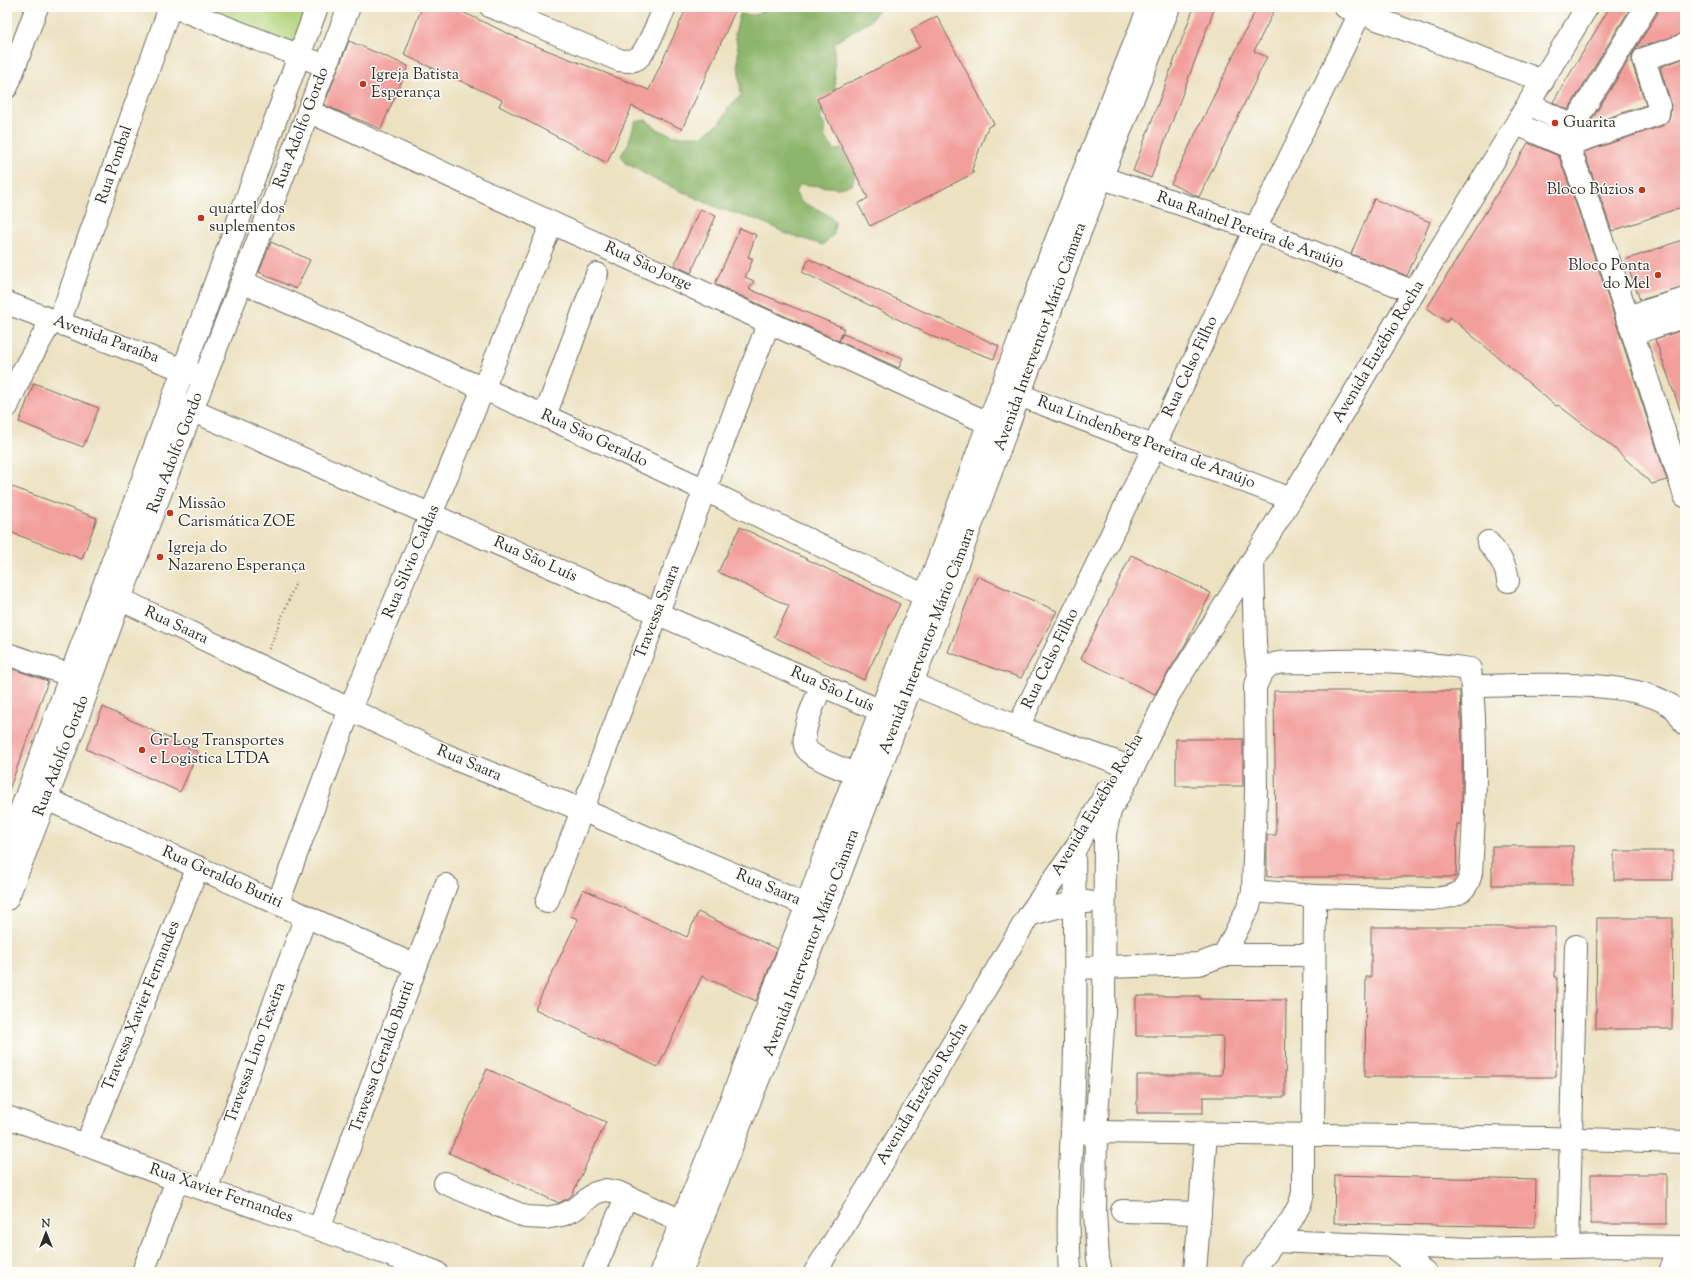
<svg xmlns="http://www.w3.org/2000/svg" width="1692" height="1279" font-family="'Sorts Mill Goudy',serif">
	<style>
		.green { fill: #b2d47c; stroke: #6e8054 }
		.forest { fill: #8db66c; stroke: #5c704c }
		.building { fill: #f29e9b }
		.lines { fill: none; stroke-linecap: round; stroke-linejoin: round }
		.minor-casing { stroke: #6f6b60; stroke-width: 24 }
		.major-casing { stroke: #6f6b60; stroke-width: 24 }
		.path { stroke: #6f6b60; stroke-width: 2.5; stroke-dasharray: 1 3; stroke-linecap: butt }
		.minor { stroke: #fff; stroke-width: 22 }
		.major { stroke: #fff; stroke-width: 22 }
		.poi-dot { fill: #c8321e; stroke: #fdfcf7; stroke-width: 1.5 }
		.labels { text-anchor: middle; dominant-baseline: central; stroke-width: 3; stroke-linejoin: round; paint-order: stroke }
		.poi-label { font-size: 16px; fill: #2b2b2b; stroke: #fdfcf7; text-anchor: start }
		.street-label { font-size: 16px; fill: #2b2b2b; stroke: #fdfcf7 }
	</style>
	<rect width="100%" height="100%" fill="#fdfcf7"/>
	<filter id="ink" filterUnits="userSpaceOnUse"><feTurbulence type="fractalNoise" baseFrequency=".025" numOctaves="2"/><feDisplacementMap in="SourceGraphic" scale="8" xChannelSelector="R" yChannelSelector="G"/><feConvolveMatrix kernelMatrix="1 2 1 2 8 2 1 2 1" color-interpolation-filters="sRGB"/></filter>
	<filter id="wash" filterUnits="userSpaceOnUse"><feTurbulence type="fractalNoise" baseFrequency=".012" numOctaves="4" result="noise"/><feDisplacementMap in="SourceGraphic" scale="16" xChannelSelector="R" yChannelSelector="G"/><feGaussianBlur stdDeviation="0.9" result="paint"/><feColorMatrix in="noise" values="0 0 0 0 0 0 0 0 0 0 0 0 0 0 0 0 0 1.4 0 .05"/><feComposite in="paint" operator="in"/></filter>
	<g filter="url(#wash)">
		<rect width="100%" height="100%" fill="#ece2c2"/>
		<polygon class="green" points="195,7 310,7 294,46"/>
		<polygon class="forest" points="770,7 880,7 871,20 834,43 835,90 820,118 825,126 824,137 835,150 851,148 857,166 852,185 838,188 800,184 795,192 801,202 819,210 831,217 835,222 834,234 823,245 787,234 761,221 718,208 652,178 626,163 621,155 628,144 635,122 646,120 659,130 674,136 702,136 721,122 729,107 741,95 738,64 738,49 735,34 740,14 755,15"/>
		<g id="blocks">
			<g class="building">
				<polygon points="422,7 452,7 526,42 649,90 687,7 737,7 682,129 632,106 607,163 499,106 502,100 404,55"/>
				<polygon points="1194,7 1215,7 1151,178 1133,171"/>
				<polygon points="1257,7 1276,7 1254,51 1267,57 1199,197 1171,184"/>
				<polygon points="1610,7 1631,7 1568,110 1553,102"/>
				<polygon points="1658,7 1685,7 1685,33 1640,47 1634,51 1632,57 1632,63 1646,105 1589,124 1657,14"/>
				<polygon points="937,16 994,124 988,127 972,169 974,173 870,226 858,204 868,198 817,99 920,47 911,30"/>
				<polygon points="349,41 408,66 381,129 324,105"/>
				<polygon points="1685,58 1685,206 1612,231 1584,152 1662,126 1667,122 1670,116 1671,103 1660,67"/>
				<polygon points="1528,143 1559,156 1600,273 1667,480 1652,484 1613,447 1558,405 1556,406 1450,317 1447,322 1427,308"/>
				<polygon points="1374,199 1430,222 1407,276 1351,254"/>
				<polygon points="700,209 716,216 691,273 674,265"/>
				<polygon points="740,228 756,235 748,257 753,259 745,277 754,281 749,289 844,328 839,341 715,284"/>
				<polygon points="1685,239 1685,287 1640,300 1625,260"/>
				<polygon points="271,242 310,260 296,289 259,272"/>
				<polygon points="809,259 999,346 994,359 936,338 802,272"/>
				<polygon points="1685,329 1685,418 1683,418 1655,339"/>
				<polygon points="843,334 903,358 899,368 839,341"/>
				<polygon points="34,383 99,408 83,447 19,422"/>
				<polygon points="7,485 97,518 82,559 7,531"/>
				<polygon points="740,527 900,604 864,680 774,637 789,606 718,572"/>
				<polygon points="1131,555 1211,593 1186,643 1155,694 1081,659"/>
				<polygon points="977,576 1057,611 1021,678 948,652"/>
				<polygon points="7,667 48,681 9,790 7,790"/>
				<polygon points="1274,691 1460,691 1462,745 1462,796 1461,824 1457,824 1456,877 1267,877 1267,835 1276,835"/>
				<polygon points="103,707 198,752 180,792 86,749"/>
				<rect x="1176" y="739" width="67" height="47"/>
				<rect x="1492" y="846" width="81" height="39"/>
				<rect x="1614" y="851" width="59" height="29"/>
				<polygon points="583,889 687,937 698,912 777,949 756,1001 702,976 658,1067 535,1009 578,919 571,916"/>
				<polygon points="1597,918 1673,918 1672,1029 1596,1029"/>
				<polygon points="1371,927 1555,927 1555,977 1557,977 1556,1077 1365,1077 1366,977 1371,977"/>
				<polygon points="1136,996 1200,996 1200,999 1286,1000 1285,1097 1203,1097 1203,1113 1137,1113 1137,1075 1222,1075 1223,1039 1222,1036 1136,1036"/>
				<polygon points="487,1069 606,1122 572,1195 568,1198 559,1203 449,1153"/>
				<rect x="1591" y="1174" width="76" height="50"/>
				<polygon points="1335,1175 1536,1180 1535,1227 1334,1223"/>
			</g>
		</g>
	</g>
	<g filter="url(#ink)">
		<use href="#blocks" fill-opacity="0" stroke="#6f6b60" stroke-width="1"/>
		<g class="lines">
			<g class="minor-casing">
				<g id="minor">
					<polyline points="174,7 326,66"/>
					<path d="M491,7L510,14L619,60C626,61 632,62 638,58C646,52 660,18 665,7"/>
					<polyline points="1345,7 1543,81"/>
					<polyline points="1685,45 1644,59 1659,106 1658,114 1573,143 1570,150 1612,269 1685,496"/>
					<polyline points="7,87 37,7"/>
					<polyline points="1529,104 1573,126"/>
					<polyline points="308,111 988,423"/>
					<polyline points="1517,124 1562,144 1646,7"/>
					<polyline points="1085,172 1255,229 1414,292"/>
					<polyline points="242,282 545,416 705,490 942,604"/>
					<polyline points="1627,317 1685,299"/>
					<polyline points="59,323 170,7"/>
					<polyline points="1633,334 1685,316"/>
					<polyline points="1001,388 1291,499"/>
					<polyline points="175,403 897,718"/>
					<polyline points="7,407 23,371 52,320"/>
					<polyline points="545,416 597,274"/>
					<path d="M1488,542C1497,554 1507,565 1508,581"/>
					<polyline points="1253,560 1255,645 1259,676"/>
					<polyline points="120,599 443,754 582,810 807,905 825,911"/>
					<polyline points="7,654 70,675"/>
					<polyline points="895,677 1018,727 1133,768"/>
					<path d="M822,685C816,698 799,735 806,748C814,761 857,774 873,780"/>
					<path d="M1472,686C1522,686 1637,676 1675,709C1679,713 1682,719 1685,724"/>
					<polyline points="1018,727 1154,447 1255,229 1363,7"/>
					<polyline points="29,791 416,966"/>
					<polyline points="547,902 769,322"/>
					<polyline points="278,903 350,709 552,223"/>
					<polyline points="1029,915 1075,902 1088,902"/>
					<polyline points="1224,955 1314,955"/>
					<path d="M1076,968L1199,964L1224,955L1249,906L1253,891L1256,791L1255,687C1259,678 1263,667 1274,664C1284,661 1297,663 1308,662C1362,659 1417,661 1470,669C1478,736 1475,805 1471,873C1466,896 1452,897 1432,899L1315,896L1253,891"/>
					<polyline points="7,1117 86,1145 177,1180 319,1229 436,1272"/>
					<polyline points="1073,1133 1096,1132 1546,1138 1685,1142"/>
					<polyline points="1313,1135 1315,896"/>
					<polyline points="86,1145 198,867"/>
					<polyline points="445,1183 526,1217 545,1218 562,1215 575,1209 595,1193 606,1190 617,1192 682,1221"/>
					<polyline points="206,1190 306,916"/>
					<polyline points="1122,1211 1200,1213"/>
					<polyline points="319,1229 446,885"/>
					<polyline points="1275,1241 1472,1249 1614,1246 1685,1247"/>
					<polyline points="1391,1246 1425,1272"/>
					<polyline points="1568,1247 1576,946"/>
					<polyline points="143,1272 177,1180"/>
					<polyline points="593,1272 627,1196"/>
					<polyline points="815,1272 868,1187 1029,915 1074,851 1107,791"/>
					<path d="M1070,1272C1066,1209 1072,1147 1074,1084C1077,1006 1075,929 1074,851"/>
					<polyline points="1101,1272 1098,1259 1095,1212 1096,1132 1104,1012 1105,833 1110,811 1133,768 1168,696 1291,499 1414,292 1587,7"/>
					<polyline points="1195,1272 1206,1134"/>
					<polyline points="1252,1272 1292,1219 1300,1204 1303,1193 1303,1135"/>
					<polyline points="1670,1272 1679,1247"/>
				</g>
			</g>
			<g class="major-casing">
				<g id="major">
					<polyline points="7,303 197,375"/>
					<polyline points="7,848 317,7"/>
					<polyline points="7,899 75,725 120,599 192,410 349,7"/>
					<polyline points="661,1272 734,1093 807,905 825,854 925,596 1050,256 1149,7"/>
					<polyline points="681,1272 826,911 942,604 1074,247 1169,7"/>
				</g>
			</g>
			<polyline class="path" points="269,649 296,582"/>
			<use href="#minor" class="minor"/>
			<use href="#major" class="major"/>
		</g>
	</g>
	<g class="poi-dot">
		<circle cx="363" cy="84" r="4"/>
		<circle cx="1555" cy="123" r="4"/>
		<circle cx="1642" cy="190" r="4"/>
		<circle cx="201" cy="218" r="4"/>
		<circle cx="1658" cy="275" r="4"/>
		<circle cx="170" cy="513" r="4"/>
		<circle cx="160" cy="557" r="4"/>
		<circle cx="142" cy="750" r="4"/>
	</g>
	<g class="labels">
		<g class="poi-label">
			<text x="371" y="75">Igreja Batista<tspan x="371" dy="18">Esperança</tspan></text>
			<text x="1563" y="123">Guarita</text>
			<text x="1634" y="190" text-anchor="end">Bloco Búzios</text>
			<text x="209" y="209">quartel dos<tspan x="209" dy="18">suplementos</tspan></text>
			<text x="1650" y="266" text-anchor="end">Bloco Ponta<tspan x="1650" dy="18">do Mel</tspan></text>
			<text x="178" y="504">Missão<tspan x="178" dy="18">Carismática ZOE</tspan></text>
			<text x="168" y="548">Igreja do<tspan x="168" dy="18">Nazareno Esperança</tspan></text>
			<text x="150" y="741">Gr Log Transportes<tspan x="150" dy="18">e Logistica LTDA</tspan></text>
		</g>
		<g class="street-label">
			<text transform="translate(302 128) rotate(-69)">Rua Adolfo Gordo</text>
			<text transform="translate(115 165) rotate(-71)">Rua Pombal</text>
			<text transform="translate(1250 231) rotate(20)">Rua Rainel Pereira de Araújo</text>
			<text transform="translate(648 267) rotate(25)">Rua São Jorge</text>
			<text transform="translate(1041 337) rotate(-70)">Avenida Interventor Mário Câmara</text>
			<text transform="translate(106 340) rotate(20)">Avenida Paraíba</text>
			<text transform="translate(1379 352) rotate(-59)">Avenida Euzébio Rocha</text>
			<text transform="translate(1191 367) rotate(-65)">Rua Celso Filho</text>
			<text transform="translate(594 439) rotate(25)">Rua São Geraldo</text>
			<text transform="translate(1146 443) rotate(21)">Rua Lindenberg Pereira de Araújo</text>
			<text transform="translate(176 453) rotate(-69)">Rua Adolfo Gordo</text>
			<text transform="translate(535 560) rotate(24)">Rua São Luís</text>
			<text transform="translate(412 562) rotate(-67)">Rua Silvio Caldas</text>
			<text transform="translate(658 612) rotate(-69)">Travessa Saara</text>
			<text transform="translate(176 626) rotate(25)">Rua Saara</text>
			<text transform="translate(928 641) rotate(-69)">Avenida Interventor Mário Câmara</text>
			<text transform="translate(1051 659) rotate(-64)">Rua Celso Filho</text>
			<text transform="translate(832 690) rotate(24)">Rua São Luís</text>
			<text transform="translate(62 756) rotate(-69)">Rua Adolfo Gordo</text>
			<text transform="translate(469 764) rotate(23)">Rua Saara</text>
			<text transform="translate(1098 805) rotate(-59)">Avenida Euzébio Rocha</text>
			<text transform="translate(222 878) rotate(24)">Rua Geraldo Buriti</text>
			<text transform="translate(768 888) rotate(23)">Rua Saara</text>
			<text transform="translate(812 943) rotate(-69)">Avenida Interventor Mário Câmara</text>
			<text transform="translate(142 1006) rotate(-68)">Travessa Xavier Fernandes</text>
			<text transform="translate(256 1053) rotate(-70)">Travessa Lino Texeira</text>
			<text transform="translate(383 1057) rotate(-70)">Travessa Geraldo Buriti</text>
			<text transform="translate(923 1094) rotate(-59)">Avenida Euzébio Rocha</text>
			<text transform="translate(221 1194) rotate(19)">Rua Xavier Fernandes</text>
		</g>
	</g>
	<rect width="1692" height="1279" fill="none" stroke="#fdfcf7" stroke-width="24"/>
	<g transform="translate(46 1233)" stroke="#fdfcf7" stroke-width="3" paint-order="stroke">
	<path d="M0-3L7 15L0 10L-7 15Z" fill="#2b2b2b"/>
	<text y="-6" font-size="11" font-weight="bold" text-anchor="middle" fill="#2b2b2b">N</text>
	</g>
</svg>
